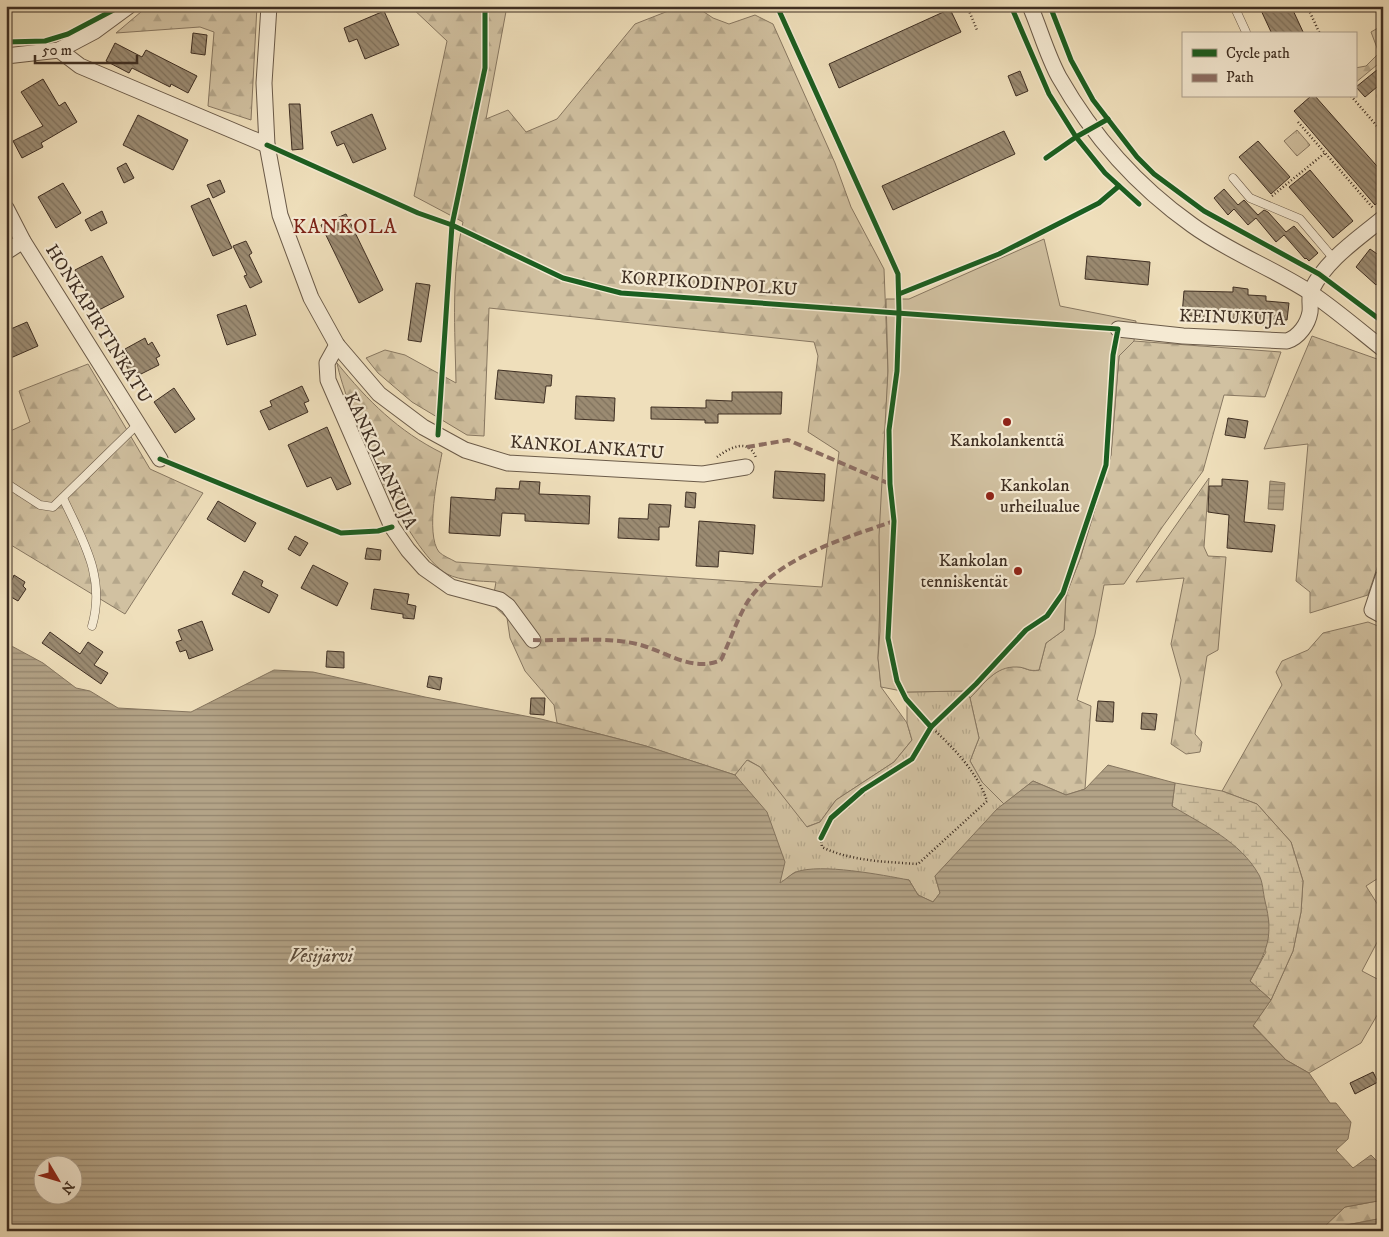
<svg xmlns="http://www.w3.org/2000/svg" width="1389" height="1237" font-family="'IM FELL DW Pica',serif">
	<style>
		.forest { fill: url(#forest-firs); stroke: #887862 }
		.wetland { fill: url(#wetland-marsh); stroke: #887862 }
		.park { fill: url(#park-tufts); stroke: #887862 }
		.pitch { fill: #d1c1a1; stroke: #887862 }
		.water { fill: url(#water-rules); stroke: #85755f; fill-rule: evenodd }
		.building { fill: url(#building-back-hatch); stroke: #3f2f23 }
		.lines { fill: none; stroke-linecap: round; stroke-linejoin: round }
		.service-casing { stroke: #6b5b49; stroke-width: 9 }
		.minor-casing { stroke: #6b5b49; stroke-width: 17 }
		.path { stroke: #3f2f23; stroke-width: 2.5; stroke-dasharray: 1 2.5; stroke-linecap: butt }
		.service { stroke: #f5ead3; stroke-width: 8 }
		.minor { stroke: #f5ead3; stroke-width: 15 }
		.quiet { stroke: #8d6e63; stroke-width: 4; stroke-dasharray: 8 4; stroke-linecap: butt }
		.cycleway-casing { stroke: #f5ead3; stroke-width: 8 }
		.cycleway { stroke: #1b5e20; stroke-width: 5 }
		.poi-dot { fill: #8f2418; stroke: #f5ead3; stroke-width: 2 }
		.labels { text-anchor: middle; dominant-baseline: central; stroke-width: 4.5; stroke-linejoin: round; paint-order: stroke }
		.street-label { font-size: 18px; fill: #3f2f23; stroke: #f5ead3 }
		.poi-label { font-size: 18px; fill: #3f2f23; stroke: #f5ead3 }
		.water-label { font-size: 19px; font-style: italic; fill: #5c4c3c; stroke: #f5ead3 }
		.quarter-label { font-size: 20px; letter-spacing: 1px; fill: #7a1f14; stroke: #f5ead3 }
	</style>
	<defs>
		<pattern id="forest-firs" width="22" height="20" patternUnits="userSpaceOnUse" patternTransform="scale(1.25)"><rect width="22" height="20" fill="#d1c1a1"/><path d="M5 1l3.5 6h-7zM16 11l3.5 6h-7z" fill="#b4a68a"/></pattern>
		<pattern id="wetland-marsh" width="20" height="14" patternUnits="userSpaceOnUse" patternTransform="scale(1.25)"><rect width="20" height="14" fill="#d1c1a1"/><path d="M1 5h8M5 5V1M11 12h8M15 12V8" fill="none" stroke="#b4a68a"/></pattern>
		<pattern id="park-tufts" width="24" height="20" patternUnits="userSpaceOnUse" patternTransform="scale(1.25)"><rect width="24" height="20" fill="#d1c1a1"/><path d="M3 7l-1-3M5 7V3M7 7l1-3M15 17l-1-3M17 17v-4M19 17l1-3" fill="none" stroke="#b4a68a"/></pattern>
		<pattern id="water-rules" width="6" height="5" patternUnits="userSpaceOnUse" patternTransform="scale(1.25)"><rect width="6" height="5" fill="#b3a387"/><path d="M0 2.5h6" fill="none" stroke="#93856e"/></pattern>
		<pattern id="building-back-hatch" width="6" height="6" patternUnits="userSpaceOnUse" patternTransform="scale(1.25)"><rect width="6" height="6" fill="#9b8b72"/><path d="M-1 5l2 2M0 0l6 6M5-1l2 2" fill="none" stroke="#80725d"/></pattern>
	</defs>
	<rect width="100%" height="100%" fill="#efdfbb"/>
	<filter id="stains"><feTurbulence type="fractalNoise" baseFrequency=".004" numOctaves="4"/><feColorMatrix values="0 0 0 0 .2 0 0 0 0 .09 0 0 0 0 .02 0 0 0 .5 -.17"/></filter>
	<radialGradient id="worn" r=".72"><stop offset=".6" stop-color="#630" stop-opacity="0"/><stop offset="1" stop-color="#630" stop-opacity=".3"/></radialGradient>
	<g class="forest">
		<polygon points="148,6 257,6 251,120 208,106 214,32 200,27 116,33"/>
		<path d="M410,6H507L486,119L508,110L526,132L557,119L635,24L681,6H695L713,18L729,24L755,15L773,24L835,163L851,207L884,269L888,371L878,658L881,687L907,723L912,740L894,762L836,800L820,822L806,827L760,767L748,760L735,775L646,746L557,723L554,705L525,671L510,638L507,618L492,604L496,582C480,581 461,581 447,574C407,552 346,409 337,363C368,401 398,431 442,453C438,474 425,534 439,552C443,556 451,559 456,562L822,587L839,452L808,432L818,356L814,342L489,308L484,436L467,435L412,402L378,373L366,358L385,350L405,355L456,383C455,330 451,274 463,222L414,196L447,41Z"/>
		<polygon points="1383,25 1383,60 1355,83 1355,68 1366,66 1379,53 1371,32"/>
		<polygon points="1312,336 1377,359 1383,364 1383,550 1368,595 1310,613 1310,592 1296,581 1308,444 1264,449"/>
		<path d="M1134,341L1281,352L1265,397L1224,395L1203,471L1163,526L1124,584L1104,585L1095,634L1077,700L1091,706L1085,789L1066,795L1033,781L1004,804L982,782L970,761L979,738L970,698C983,685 998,662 1020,667C1028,669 1030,672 1039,670L1046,643L1064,630L1066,595L1080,559L1111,455L1119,356Z"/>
		<polygon points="88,364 150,469 203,493 125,614 6,542 6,433 30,422 19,391"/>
		<polygon points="1209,478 1204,547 1208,556 1226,557 1218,650 1207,656 1195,734 1202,742 1200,752 1186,754 1171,744 1181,680 1171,644 1184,578 1136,582"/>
		<polygon points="1368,622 1383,628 1383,875 1366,886 1383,913 1383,931 1362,971 1383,982 1383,1005 1361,1043 1309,1073 1286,1060 1253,1025 1271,1000 1293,951 1301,912 1303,881 1291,842 1257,804 1222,791 1282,685 1276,672 1282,661 1308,650 1323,633"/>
		<polygon points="1383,1200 1383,1218 1320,1230 1345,1207"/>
	</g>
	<polygon class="wetland" points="1175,783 1222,791 1257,804 1291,842 1303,881 1301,912 1293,951 1271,1000 1250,981 1266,952 1172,806"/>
	<g class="park">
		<polygon points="1297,130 1310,145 1297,156 1284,141"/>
		<polygon points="965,691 970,698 979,738 970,761 982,782 1004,804 935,876 940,893 933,902 918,895 909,880 795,872 780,884 735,775 747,760 760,767 807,827 820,822 836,800 894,762 912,740 907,723 907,692"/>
	</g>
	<path class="pitch" d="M1044,239L1060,306L1136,321L1134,341L1119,356L1111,455L1080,559L1066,595L1064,630L1046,643L1039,670C1028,672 1026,667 1017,667C995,666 984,684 970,698L965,691L907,692L881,687L878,658L880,631L879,536L888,371L886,299H909Z"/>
	<g class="water">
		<polygon points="1270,481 1285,483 1283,510 1268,509"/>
		<path d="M6,643L43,663L76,688L90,691L118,708L191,712L274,670L313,672L425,697L541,719L646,746L735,775L767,812L785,862L780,883C785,880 791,874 796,872C821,863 882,875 909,880L918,895L933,902L940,893L935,876L997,809L1033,781L1066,795L1085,789L1108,765L1175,783L1172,806C1203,825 1240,841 1259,875C1263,882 1263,893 1265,901C1274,937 1267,950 1250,981L1271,1000L1253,1026L1286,1060L1309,1073L1330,1103H1336L1351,1122L1348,1139L1336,1150L1353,1168L1371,1155L1383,1167V1200L1345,1207L1321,1230L1383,1218V1231H6ZM42,1164H72V1194H42Z"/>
	</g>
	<g class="building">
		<polygon points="1259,6 1291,6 1304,34 1272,34"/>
		<polygon points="950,9 961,32 839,88 829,64"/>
		<polygon points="384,11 399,45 365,59 357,39 349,42 344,28"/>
		<polygon points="193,33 207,35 205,55 191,53"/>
		<polygon points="115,43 142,57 146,50 197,76 188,93 171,84 170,87 132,68 129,73 106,61"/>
		<polygon points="1383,65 1383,82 1365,97 1356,87"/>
		<polygon points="1020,71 1028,91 1016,96 1008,76"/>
		<polygon points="43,79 59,106 65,102 77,122 41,143 43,147 22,158 13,141 43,126 21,92"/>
		<polygon points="1311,96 1315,96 1383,173 1383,198 1375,205 1294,111"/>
		<polygon points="289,104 300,104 303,149 292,150"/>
		<polygon points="372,114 386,149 353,163 344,143 337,146 331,132"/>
		<polygon points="138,115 188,140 173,170 123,145"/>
		<polygon points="1004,131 1015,154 893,210 882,186"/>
		<polygon points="1258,141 1290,177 1271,194 1239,157"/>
		<polygon points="126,163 134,178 124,183 117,168"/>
		<polygon points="1310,170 1353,221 1333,238 1289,187"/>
		<polygon points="220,180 225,192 213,198 207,185"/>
		<polygon points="63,183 81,213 56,228 38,197"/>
		<polygon points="1224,189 1238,205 1244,200 1258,215 1264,210 1268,212 1286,232 1294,226 1318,253 1309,261 1306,258 1305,259 1284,235 1276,242 1256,218 1248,225 1234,209 1228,215 1214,198"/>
		<polygon points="209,198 232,248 213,256 191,206"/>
		<polygon points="102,211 107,223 91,231 85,220"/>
		<polygon points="346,214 383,290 359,303 321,225"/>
		<polygon points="246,241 252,253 249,255 262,282 250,288 244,276 247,275 233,246"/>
		<polygon points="1370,249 1383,258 1383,277 1376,285 1356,267"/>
		<polygon points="102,256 124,297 97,311 75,270"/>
		<polygon points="1087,256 1150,262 1148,285 1085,279"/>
		<polygon points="416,283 430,285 421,342 408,340"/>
		<polygon points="1233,287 1248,289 1248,295 1266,296 1266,301 1289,303 1287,320 1264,318 1264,325 1230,322 1231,314 1206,312 1206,317 1182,315 1184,291 1233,292"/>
		<polygon points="246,305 256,335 227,345 217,315"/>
		<polygon points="27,322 38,346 6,360 6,331"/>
		<polygon points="145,338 148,345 152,342 160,356 156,358 159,365 139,375 135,368 129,371 122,357 128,354 125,349"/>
		<polygon points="498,370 552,375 551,386 546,386 544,403 495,399"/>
		<polygon points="302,386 309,401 304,403 308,412 269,430 260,411 272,406 270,401"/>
		<polygon points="174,388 195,419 175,433 154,402"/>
		<polygon points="732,392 782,392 781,414 718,414 718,423 705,423 705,420 651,419 651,407 706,408 706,400 732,401"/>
		<polygon points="576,396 615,398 614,421 575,419"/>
		<polygon points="1228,418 1248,421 1245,438 1225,435"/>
		<polygon points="327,427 351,484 337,490 331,477 307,487 288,445"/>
		<polygon points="775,471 825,474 824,501 773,498"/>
		<polygon points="1222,479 1248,481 1244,522 1275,525 1272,552 1227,548 1229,515 1208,512 1209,486 1222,486"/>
		<polygon points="520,481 540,482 539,494 590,496 589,524 525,521 525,514 502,513 500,536 449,533 451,497 495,500 496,488 519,489"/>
		<polygon points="686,492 696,493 695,508 685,507"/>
		<polygon points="218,501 256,523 245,542 207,519"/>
		<polygon points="649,504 671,505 669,527 659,527 659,540 618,538 619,518 648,519"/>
		<polygon points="699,521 755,525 753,554 719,551 718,567 696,566"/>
		<polygon points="295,536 308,543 300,556 288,549"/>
		<polygon points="367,548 381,550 380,560 365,559"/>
		<polygon points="313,565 348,583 337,606 301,588"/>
		<polygon points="244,571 263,581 261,586 278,595 269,613 232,594"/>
		<polygon points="14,575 25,582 23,586 26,589 18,601 6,594 6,576 12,580"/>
		<polygon points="374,589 409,594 407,604 416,606 414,619 403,618 403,614 371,609"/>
		<polygon points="202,621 213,650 189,659 186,650 180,652 176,642 182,640 178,630"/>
		<polygon points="50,632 80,654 88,642 103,652 94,665 108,673 101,684 42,643"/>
		<polygon points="327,651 344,652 344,668 326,667"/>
		<polygon points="429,676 442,678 440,690 427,687"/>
		<polygon points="531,698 545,698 544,715 530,714"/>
		<polygon points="1098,701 1114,702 1113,722 1096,721"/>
		<polygon points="1142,713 1157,714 1155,730 1141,729"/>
		<polygon points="1373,1072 1378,1082 1355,1094 1350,1083"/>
	</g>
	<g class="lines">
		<g class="service-casing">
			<g id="service">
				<polyline points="1234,6 1246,32"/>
				<polyline points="1383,94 1381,96 1383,98"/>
				<polyline points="1233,178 1250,198 1300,219 1334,259"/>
				<polyline points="6,483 40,505 53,507 138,424"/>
				<path d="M63,498C83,541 106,577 92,626"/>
			</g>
		</g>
		<g class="minor-casing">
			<g id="minor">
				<polyline points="269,6 264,83 267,145 280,215 311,298 337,345 379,394 423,427 465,450 508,463 703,474 746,467"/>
				<path d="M1030,6C1040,29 1047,55 1059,77C1092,135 1137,186 1192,225C1229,252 1273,268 1311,293C1336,310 1359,330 1383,349"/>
				<polyline points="59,50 80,66 267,145"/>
				<polyline points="6,56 59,50 95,31 129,6"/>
				<polyline points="6,208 23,241 160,459"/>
				<polyline points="6,252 23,241"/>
				<path d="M1118,329L1183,336L1287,341C1299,337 1308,324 1310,312C1311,304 1308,296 1312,289C1327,259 1358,239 1383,218"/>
				<polyline points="337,345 327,363 328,380 392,527 408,550 424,568 451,587 500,600 508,606 533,640"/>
				<polyline points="1383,577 1372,610 1383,616"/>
			</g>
		</g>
		<g class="path">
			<polyline points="967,6 977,30"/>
			<polyline points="1307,6 1320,34"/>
			<polyline points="1351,96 1383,133"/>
			<polyline points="1298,122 1373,208"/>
			<polyline points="1272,196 1325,153"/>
			<path d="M717,457C729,448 749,437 756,458"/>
			<path d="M821,838L822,847C850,861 887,862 918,864L987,801C978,773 953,747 931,727"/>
		</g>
		<use href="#service" class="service"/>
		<use href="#minor" class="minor"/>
		<g class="quiet">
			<polyline points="747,447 788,440 890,484"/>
			<path d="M533,640C566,641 614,636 644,646C670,654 693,672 721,660C730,641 737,619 748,601C778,557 846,538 894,521"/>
		</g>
		<g class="cycleway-casing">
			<g id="cycleway">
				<polyline points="777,6 898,274 899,312 897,371 889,430 890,484 894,521 888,638 897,681 906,699 931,727 912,759 863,790 831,818 821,838"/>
				<polyline points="1011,6 1049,94 1076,137 1046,158"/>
				<polyline points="1050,6 1071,60 1093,100 1137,157 1154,174 1204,211 1319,274 1383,322"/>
				<polyline points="6,42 45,41 68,34 121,6"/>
				<polyline points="1108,119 1076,137 1105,173 1139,204"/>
				<polyline points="267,145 418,213 452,225 563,278 621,293 1118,329 1113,355 1106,465 1063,593 1047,616 1026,630 976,684 931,727"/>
				<polyline points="899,294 999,254 1099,203 1119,186"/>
				<polyline points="438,435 452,225 485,68 485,6"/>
				<polyline points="160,459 341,533 378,531 392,527"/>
			</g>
		</g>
		<use href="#cycleway" class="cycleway"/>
	</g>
	<g class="poi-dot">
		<circle cx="1007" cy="422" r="5"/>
		<circle cx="990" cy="496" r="5"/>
		<circle cx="1018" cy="571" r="5"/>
	</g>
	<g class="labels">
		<g class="street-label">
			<text transform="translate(709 284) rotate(4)">KORPIKODINPOLKU</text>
			<text transform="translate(1232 318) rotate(2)">KEINUKUJA</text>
			<text transform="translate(98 324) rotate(58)">HONKAPIRTINKATU</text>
			<text transform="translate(587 448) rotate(4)">KANKOLANKATU</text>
			<text transform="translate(380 461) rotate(65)">KANKOLANKUJA</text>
		</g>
		<g class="poi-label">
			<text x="1007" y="441">Kankolankenttä</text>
			<text x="1000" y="486" text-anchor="start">Kankolan<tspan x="1000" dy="21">urheilualue</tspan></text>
			<text x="1008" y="561" text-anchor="end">Kankolan<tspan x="1008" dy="21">tenniskentät</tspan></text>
		</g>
		<g class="water-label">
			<text x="321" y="956">Vesijärvi</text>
		</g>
		<g class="quarter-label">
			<text x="345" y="227">KANKOLA</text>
		</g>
	</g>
	<rect width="1389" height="1237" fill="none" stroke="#efdfbb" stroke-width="25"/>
	<rect x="8" y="8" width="1374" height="1222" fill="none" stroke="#3f2f23" stroke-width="2.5"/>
	<rect x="12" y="12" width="1364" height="1212" fill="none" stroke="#3f2f23"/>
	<rect x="1182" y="32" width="175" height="65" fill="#f5ead3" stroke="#ac9f8d"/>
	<rect x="1192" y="49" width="25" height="8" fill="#1b5e20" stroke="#ac9f8d"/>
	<text x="1226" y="58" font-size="15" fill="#3f2f23">Cycle path</text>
	<rect x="1192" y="74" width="25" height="8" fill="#8d6e63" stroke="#ac9f8d"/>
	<text x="1226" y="82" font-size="15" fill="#3f2f23">Path</text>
	<g transform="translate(58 1180) rotate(128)"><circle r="24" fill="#f5ead3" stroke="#ac9f8d"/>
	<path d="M0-4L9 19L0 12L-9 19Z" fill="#8f2418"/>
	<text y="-8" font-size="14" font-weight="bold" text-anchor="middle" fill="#3f2f23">N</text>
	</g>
	<path d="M35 55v8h102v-8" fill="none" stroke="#3f2f23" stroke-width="2.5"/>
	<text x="42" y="55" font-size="15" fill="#3f2f23" stroke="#f5ead3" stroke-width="4" paint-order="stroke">50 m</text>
	<rect width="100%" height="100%" filter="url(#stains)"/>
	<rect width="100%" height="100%" fill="url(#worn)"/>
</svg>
